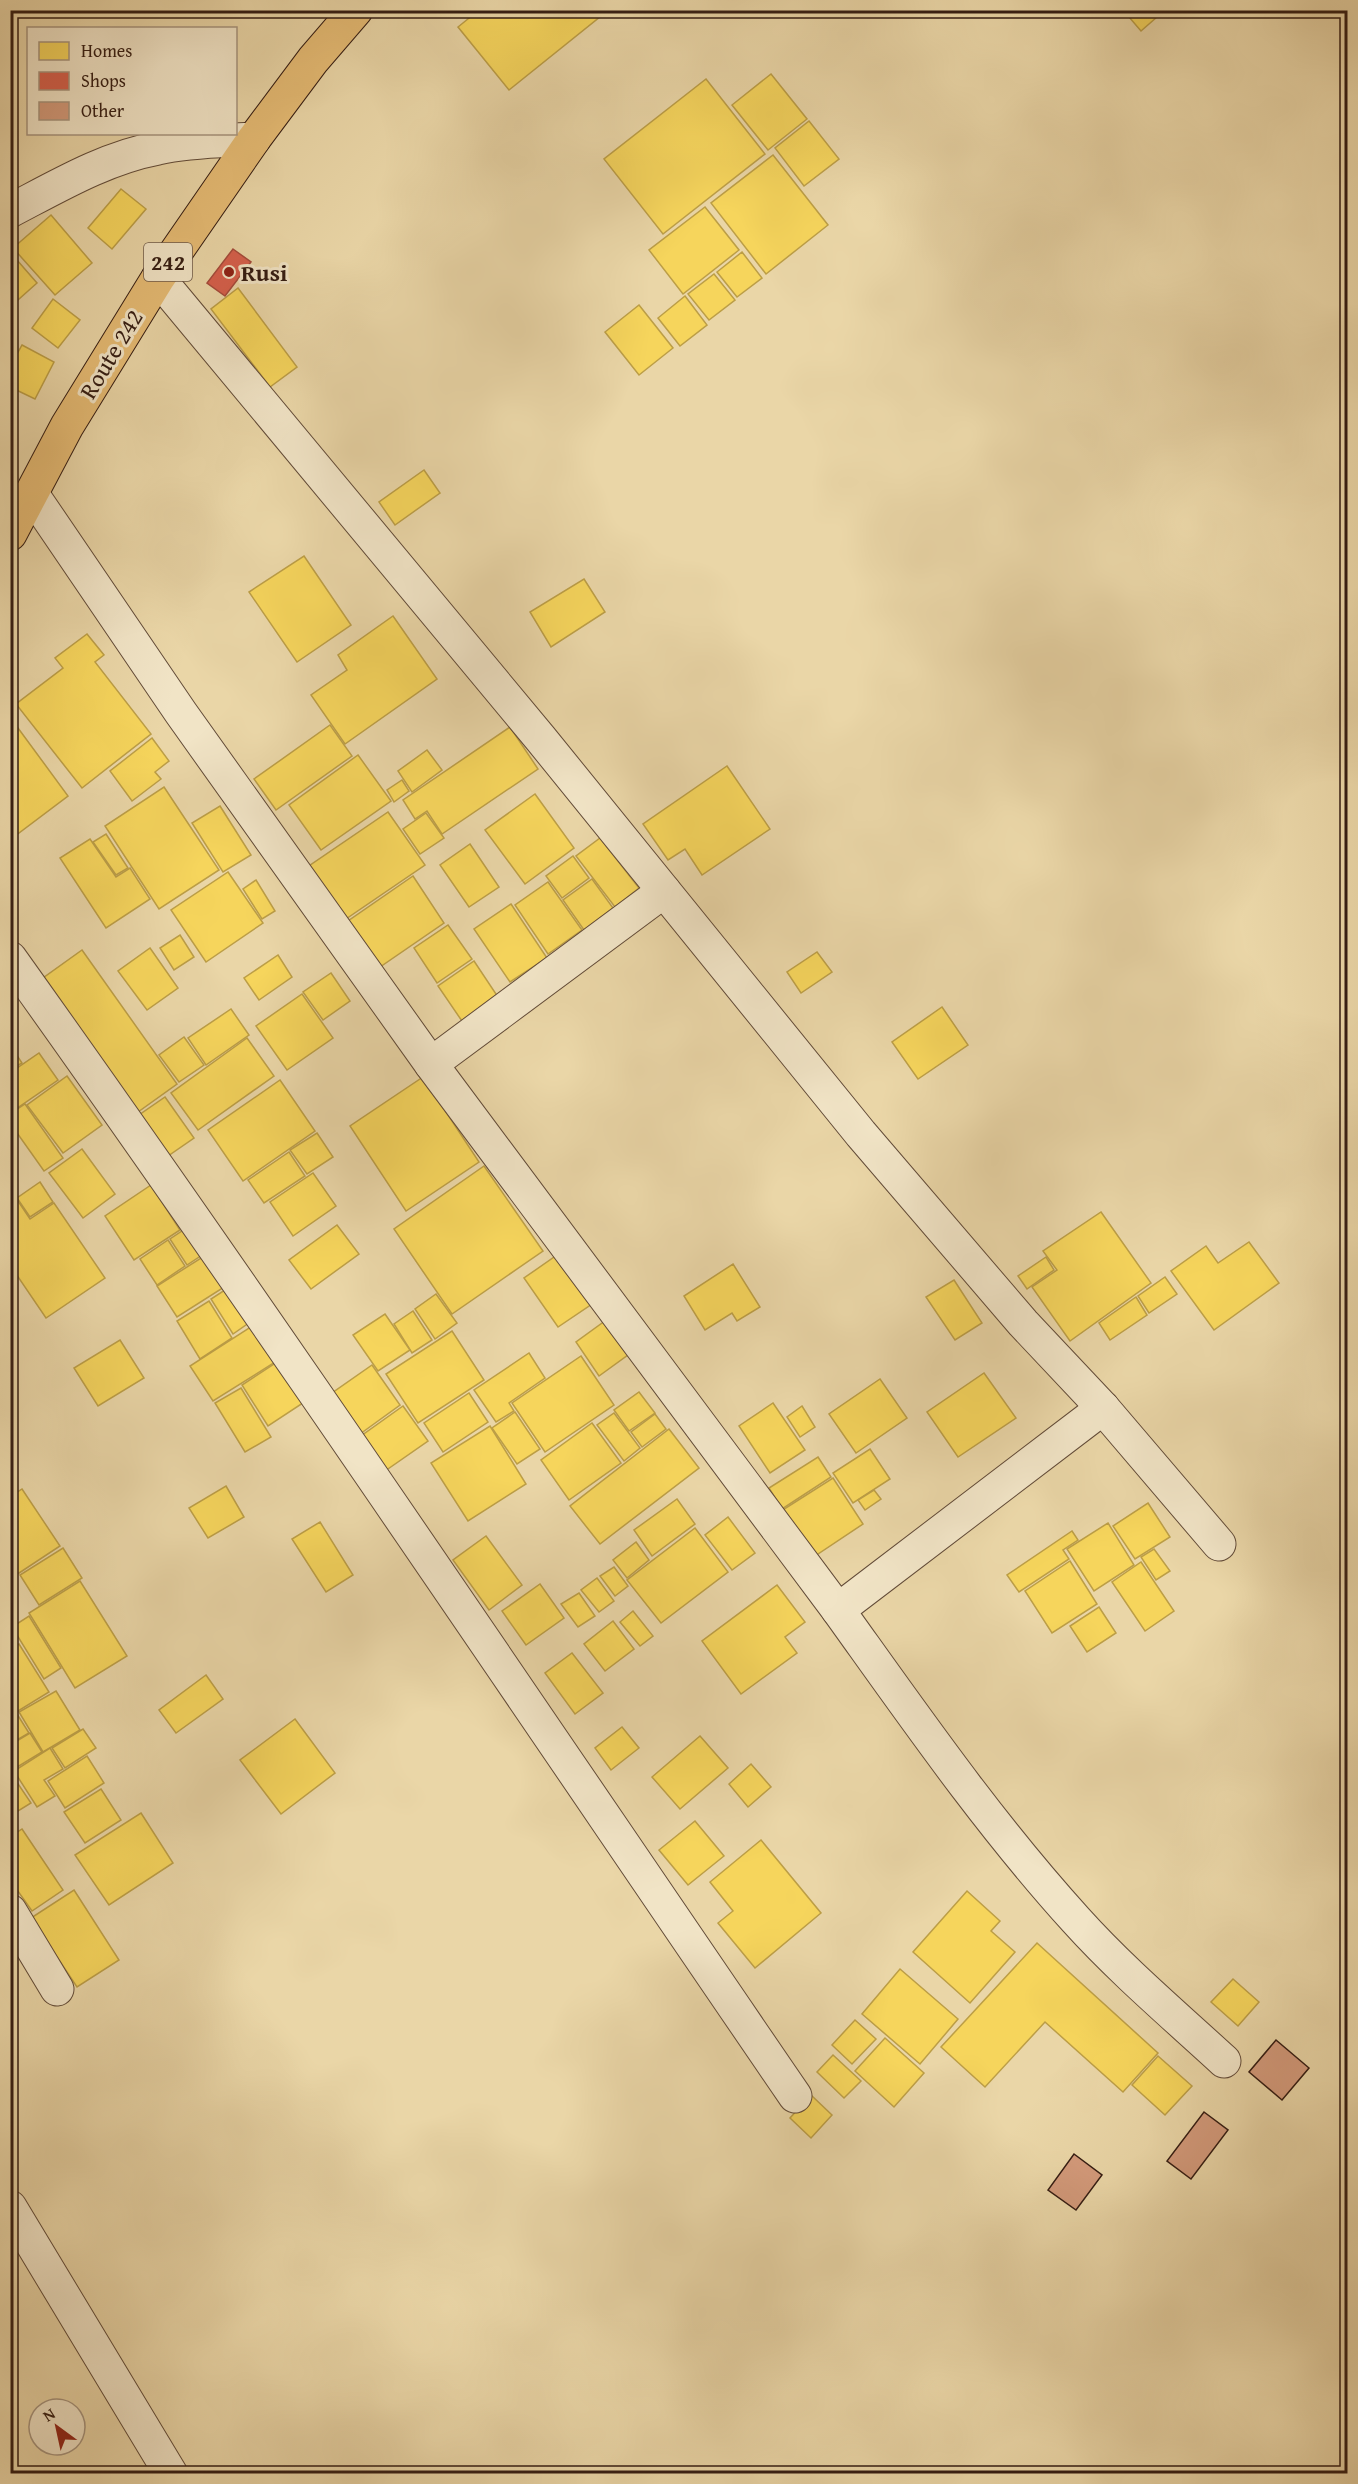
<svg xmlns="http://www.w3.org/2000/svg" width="1358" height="2484" font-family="'Gentium Book Plus',serif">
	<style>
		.homes { fill: #f6d55c; stroke: #bc9e46; stroke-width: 1.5 }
		.shops { fill: #d6604d; stroke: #a64c3c; stroke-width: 1.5 }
		.building { fill: #d39a7b; stroke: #351d13; stroke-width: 1.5 }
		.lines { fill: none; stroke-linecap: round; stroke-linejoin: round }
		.minor-casing { stroke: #624b38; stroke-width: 35 }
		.major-casing { stroke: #351d13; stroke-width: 35 }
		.minor { stroke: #f1e4c6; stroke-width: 33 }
		.major { stroke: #e5bb74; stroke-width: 33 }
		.poi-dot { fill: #8f2418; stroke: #f1e4c6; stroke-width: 2 }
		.labels { text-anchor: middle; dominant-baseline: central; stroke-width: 6; stroke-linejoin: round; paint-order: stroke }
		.shield { fill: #f1e4c6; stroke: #6d5949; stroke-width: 1.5 }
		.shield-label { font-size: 22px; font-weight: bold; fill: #351d13 }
		.poi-label { font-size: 24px; font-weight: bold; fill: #351d13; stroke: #f1e4c6; text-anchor: start }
		.street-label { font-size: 24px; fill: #351d13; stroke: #f1e4c6 }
	</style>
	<rect width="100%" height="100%" fill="#ead6a7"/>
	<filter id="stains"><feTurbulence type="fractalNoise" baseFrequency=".00333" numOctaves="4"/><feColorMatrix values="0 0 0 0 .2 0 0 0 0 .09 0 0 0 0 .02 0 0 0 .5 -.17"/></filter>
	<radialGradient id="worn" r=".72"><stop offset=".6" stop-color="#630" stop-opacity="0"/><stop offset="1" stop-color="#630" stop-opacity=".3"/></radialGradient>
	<g class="homes">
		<polygon points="479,10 597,10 601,16 509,90 458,27"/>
		<polygon points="1123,10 1165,10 1141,31"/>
		<polygon points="771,74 807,119 768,150 732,105"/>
		<polygon points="706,79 765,154 663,234 604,159"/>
		<polygon points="809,121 839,159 804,186 775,148"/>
		<polygon points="773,155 828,225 766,274 711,203"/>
		<polygon points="121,189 146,209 112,249 88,228"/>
		<polygon points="705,207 739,250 683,294 649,250"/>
		<polygon points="51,215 92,263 55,295 13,248"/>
		<polygon points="10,252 37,283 10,307"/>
		<polygon points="742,252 762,278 737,297 717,272"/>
		<polygon points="714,274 735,300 709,320 688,294"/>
		<polygon points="238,288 297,367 270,387 211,309"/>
		<polygon points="685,296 707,325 680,346 658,318"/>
		<polygon points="53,299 80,320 58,348 32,328"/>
		<polygon points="639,305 673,348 639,375 605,332"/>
		<polygon points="22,345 54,362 35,399 10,387 10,367"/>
		<polygon points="424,470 440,493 395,525 379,502"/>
		<polygon points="304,556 351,625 297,662 249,592"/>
		<polygon points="584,579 605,612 551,647 530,612"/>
		<polygon points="393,616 437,679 345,744 311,695 347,670 338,655"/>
		<polygon points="87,634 104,655 95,662 151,734 82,788 16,704 63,668 55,658"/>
		<polygon points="330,725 352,756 276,810 254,779"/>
		<polygon points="510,727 538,769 442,834 427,811 415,819 403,800"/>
		<polygon points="18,728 68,796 11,839 10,734"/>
		<polygon points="152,738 169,761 155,772 161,779 132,801 110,771"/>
		<polygon points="427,750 442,770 412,792 398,771"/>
		<polygon points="358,755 391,801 321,850 289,805"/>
		<polygon points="727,766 770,829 702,875 685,849 668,860 643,824"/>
		<polygon points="402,780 409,791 394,802 387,790"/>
		<polygon points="164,787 219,870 159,909 105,826"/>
		<polygon points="535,794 574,848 525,884 485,830"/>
		<polygon points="220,806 251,855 223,872 192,823"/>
		<polygon points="388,812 425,865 340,923 303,870"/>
		<polygon points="426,813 444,838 420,854 403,829"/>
		<polygon points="106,834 128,868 116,875 93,842"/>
		<polygon points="600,838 639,888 615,907 576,856"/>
		<polygon points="90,839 116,877 130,868 150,899 106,928 60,858"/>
		<polygon points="470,844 499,887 469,907 440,865"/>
		<polygon points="573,856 589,878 562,898 546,876"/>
		<polygon points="228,872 263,923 206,962 171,910"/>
		<polygon points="413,876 444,923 380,967 348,921"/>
		<polygon points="592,879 613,908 584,930 563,900"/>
		<polygon points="256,880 275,911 262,919 243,889"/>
		<polygon points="548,882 582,930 548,954 515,905"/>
		<polygon points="511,904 547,958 510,982 474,929"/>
		<polygon points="448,925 472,959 437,983 414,948"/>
		<polygon points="180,935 194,957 174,970 160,948"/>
		<polygon points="150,948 178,988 147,1010 118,971"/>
		<polygon points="82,950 177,1084 131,1117 36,983"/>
		<polygon points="817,952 832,972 801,993 787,972"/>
		<polygon points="278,955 292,977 259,1000 244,978"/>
		<polygon points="474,961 500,1000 464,1024 438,986"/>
		<polygon points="331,973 350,1001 323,1020 303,992"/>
		<polygon points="302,994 333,1038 287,1070 256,1026"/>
		<polygon points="942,1007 968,1045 918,1079 892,1042"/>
		<polygon points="231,1009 249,1035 206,1065 188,1038"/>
		<polygon points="184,1037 204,1065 179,1082 159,1055"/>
		<polygon points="247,1038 274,1076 198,1130 171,1093"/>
		<polygon points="10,1045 22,1063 10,1070"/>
		<polygon points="39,1053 58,1080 10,1113 10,1073"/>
		<polygon points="67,1076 102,1125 63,1153 27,1105"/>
		<polygon points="423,1077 479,1162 406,1211 350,1126"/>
		<polygon points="280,1080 315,1131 243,1181 208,1130"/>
		<polygon points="165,1097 194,1138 168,1156 139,1115"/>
		<polygon points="25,1104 63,1158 44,1171 10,1123 10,1114"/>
		<polygon points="317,1133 333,1157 307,1174 290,1150"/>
		<polygon points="82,1149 115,1194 83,1218 49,1173"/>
		<polygon points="289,1152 305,1176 264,1203 248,1180"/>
		<polygon points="484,1166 543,1251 452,1314 394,1229"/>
		<polygon points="313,1173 336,1206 293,1236 270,1202"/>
		<polygon points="40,1182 53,1202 30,1217 17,1198"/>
		<polygon points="151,1185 180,1230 134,1260 105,1216"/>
		<polygon points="16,1198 30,1219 54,1203 105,1278 46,1318 10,1265 10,1202"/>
		<polygon points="1101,1212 1151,1283 1070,1341 1032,1287 1057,1270 1043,1251"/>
		<polygon points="191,1225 208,1251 187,1265 170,1239"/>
		<polygon points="337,1225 359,1254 311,1289 289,1260"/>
		<polygon points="168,1240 185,1266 157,1285 140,1259"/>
		<polygon points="1249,1242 1279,1283 1214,1330 1171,1271 1206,1246 1218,1263"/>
		<polygon points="209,1253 229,1284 177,1317 157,1286"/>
		<polygon points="557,1255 592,1304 558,1327 524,1278"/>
		<polygon points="1046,1257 1054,1270 1027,1289 1018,1276"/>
		<polygon points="733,1264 760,1307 737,1321 732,1313 705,1330 684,1296"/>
		<polygon points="1165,1277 1177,1294 1149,1313 1138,1296"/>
		<polygon points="954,1280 982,1323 955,1340 926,1297"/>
		<polygon points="231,1286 253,1320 233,1334 211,1299"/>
		<polygon points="436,1294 457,1323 435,1339 415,1309"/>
		<polygon points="1136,1297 1147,1315 1110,1340 1099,1323"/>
		<polygon points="209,1301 232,1338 200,1359 177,1321"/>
		<polygon points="413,1311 432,1340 412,1353 394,1324"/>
		<polygon points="385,1314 410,1350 378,1371 353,1335"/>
		<polygon points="609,1318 632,1352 599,1376 576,1342"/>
		<polygon points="257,1323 280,1359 213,1401 190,1366"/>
		<polygon points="452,1331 484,1380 418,1423 386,1374"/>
		<polygon points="120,1340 144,1378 98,1406 74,1368"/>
		<polygon points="529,1353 545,1378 509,1403 514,1411 496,1422 474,1390"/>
		<polygon points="581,1356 614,1405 545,1452 512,1403"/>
		<polygon points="283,1358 309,1399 268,1426 242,1385"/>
		<polygon points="372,1365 400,1405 360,1434 332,1393"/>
		<polygon points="984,1373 1016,1418 958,1457 927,1412"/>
		<polygon points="880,1379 907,1418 856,1453 829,1414"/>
		<polygon points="241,1388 271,1437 245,1452 215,1403"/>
		<polygon points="639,1392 655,1413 629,1431 614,1410"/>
		<polygon points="469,1393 488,1422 443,1452 424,1423"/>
		<polygon points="773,1403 805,1450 770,1473 739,1426"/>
		<polygon points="403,1406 428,1441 385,1471 361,1436"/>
		<polygon points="802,1406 815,1427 800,1437 787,1417"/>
		<polygon points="515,1412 540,1449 517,1464 492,1428"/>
		<polygon points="614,1413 640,1448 624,1461 597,1425"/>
		<polygon points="655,1414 666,1429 642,1447 631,1432"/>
		<polygon points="592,1423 621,1463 569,1500 541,1460"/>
		<polygon points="490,1426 526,1484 468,1521 431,1463"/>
		<polygon points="669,1429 699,1468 600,1544 570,1506"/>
		<polygon points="870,1449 890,1479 853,1503 833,1473"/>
		<polygon points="818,1457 831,1477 782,1509 769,1488"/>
		<polygon points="833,1478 863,1524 812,1558 781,1511"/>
		<polygon points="226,1486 244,1517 208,1538 189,1508"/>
		<polygon points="22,1489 60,1546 10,1579 10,1497"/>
		<polygon points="874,1490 881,1499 865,1510 858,1500"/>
		<polygon points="677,1499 695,1524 652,1556 634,1530"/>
		<polygon points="1148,1503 1170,1537 1135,1559 1113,1526"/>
		<polygon points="728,1517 755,1553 732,1570 705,1535"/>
		<polygon points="320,1522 353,1575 326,1592 292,1539"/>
		<polygon points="1108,1523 1134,1565 1094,1591 1067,1549"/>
		<polygon points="695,1528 728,1572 661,1623 627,1580"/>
		<polygon points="1072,1531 1078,1540 1063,1550 1069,1559 1019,1592 1007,1575"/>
		<polygon points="486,1536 522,1585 489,1610 453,1560"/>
		<polygon points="636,1542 649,1560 627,1578 613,1560"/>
		<polygon points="63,1548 82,1578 39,1605 20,1575"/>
		<polygon points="1154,1549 1170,1571 1156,1580 1141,1557"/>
		<polygon points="1070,1561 1097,1604 1052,1633 1025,1591"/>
		<polygon points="1141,1562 1174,1611 1145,1631 1112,1582"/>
		<polygon points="614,1567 628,1586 615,1596 600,1576"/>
		<polygon points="597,1578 614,1601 599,1612 581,1590"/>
		<polygon points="80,1581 127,1656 75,1688 29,1613"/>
		<polygon points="540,1584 564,1618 526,1645 502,1611"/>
		<polygon points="777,1585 805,1622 785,1637 797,1653 741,1694 702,1641"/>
		<polygon points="579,1593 595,1616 578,1627 561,1604"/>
		<polygon points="1099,1607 1116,1633 1087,1652 1070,1626"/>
		<polygon points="633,1611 653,1636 640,1646 620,1622"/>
		<polygon points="29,1616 61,1668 44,1679 12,1627"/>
		<polygon points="613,1621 634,1649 605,1671 584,1644"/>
		<polygon points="19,1644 49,1692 10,1716 10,1648"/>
		<polygon points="572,1653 603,1693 575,1714 545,1673"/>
		<polygon points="206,1675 223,1699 176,1733 159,1710"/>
		<polygon points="56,1691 80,1730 43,1752 19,1712"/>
		<polygon points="17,1714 29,1733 10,1744 10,1718"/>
		<polygon points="295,1719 335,1773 281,1814 240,1760"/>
		<polygon points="622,1727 639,1748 611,1770 595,1748"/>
		<polygon points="83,1729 96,1748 65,1768 52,1748"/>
		<polygon points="30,1733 42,1752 14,1769 10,1763 10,1745"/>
		<polygon points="700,1736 728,1768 680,1809 652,1777"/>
		<polygon points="50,1748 63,1769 44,1780 55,1796 37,1807 14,1771"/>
		<polygon points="87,1756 104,1783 65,1808 48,1781"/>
		<polygon points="751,1764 771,1787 748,1807 729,1784"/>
		<polygon points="10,1772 31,1803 10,1816"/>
		<polygon points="101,1789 121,1820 85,1843 64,1812"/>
		<polygon points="141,1813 173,1863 109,1905 75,1855"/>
		<polygon points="695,1821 724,1856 688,1885 659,1850"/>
		<polygon points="22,1829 63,1890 32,1911 10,1880 10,1837"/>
		<polygon points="761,1840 821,1913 755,1968 718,1923 733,1911 710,1882"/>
		<polygon points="74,1890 119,1960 77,1987 31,1918"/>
		<polygon points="967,1891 1000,1921 991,1931 1015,1952 970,2003 913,1952"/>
		<polygon points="1037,1943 1158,2053 1123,2092 1045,2022 985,2087 941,2047"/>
		<polygon points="900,1969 958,2019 920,2064 862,2014"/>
		<polygon points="1233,1979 1259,2002 1238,2026 1211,2002"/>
		<polygon points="855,2020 876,2039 852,2064 832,2045"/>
		<polygon points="885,2038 924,2073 894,2107 855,2071"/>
		<polygon points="833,2055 861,2081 844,2098 817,2072"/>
		<polygon points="1158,2056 1192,2086 1165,2115 1132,2085"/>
		<polygon points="811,2095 832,2115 811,2138 790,2118"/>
	</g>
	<polygon class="shops" points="233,249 251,262 225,296 207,283"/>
	<g class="building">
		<polygon points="1276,2040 1309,2068 1282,2100 1249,2072"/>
		<polygon points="1204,2112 1228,2130 1191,2179 1167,2161"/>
		<polygon points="1074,2154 1102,2175 1076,2210 1048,2190"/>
	</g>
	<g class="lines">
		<g class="minor-casing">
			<g id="minor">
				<path d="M10,211C58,186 105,158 158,148C189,141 222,141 254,139"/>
				<polyline points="158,278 541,739 861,1134 1023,1323 1103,1408 1219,1544"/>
				<polyline points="32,494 181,713 431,1064 838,1610 1103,1408"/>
				<path d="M10,958C278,1333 535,1716 795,2096"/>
				<polyline points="431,1064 664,891"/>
				<path d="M838,1610C914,1716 988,1823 1076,1920C1121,1970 1174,2015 1224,2061"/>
				<polyline points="10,1911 57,1989"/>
				<polyline points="10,2207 171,2474"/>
			</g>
		</g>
		<g class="major-casing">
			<polyline id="major" points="10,534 67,426 158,278 254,139 313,60 356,10"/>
		</g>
		<use href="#minor" class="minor"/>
		<use href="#major" class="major"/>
	</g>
	<circle class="poi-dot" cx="229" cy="272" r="6"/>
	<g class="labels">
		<rect class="shield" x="144" y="243" width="48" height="38" rx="4.5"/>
		<g class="shield-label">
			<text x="168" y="262">242</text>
		</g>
		<g class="poi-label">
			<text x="241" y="272">Rusi</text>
		</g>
		<g class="street-label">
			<text transform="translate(111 354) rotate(-59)">Route 242</text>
		</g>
	</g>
	<rect width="1358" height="2484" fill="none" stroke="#ead6a7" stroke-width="36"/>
	<rect x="12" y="12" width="1334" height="2460" fill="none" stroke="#351d13" stroke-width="3"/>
	<rect x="18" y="18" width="1322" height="2448" fill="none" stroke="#351d13" stroke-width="1.5"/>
	<rect x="27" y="27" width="210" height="108" fill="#f1e4c6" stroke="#a6947e" stroke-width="1.5"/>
	<rect x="39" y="42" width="30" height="18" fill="#f6d55c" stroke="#a6947e" stroke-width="1.5"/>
	<text x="81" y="57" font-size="18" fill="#351d13">Homes</text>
	<rect x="39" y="72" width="30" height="18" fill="#d6604d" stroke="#a6947e" stroke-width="1.5"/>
	<text x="81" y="87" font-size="18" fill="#351d13">Shops</text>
	<rect x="39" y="102" width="30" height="18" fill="#d39a7b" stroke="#a6947e" stroke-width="1.5"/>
	<text x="81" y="117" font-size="18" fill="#351d13">Other</text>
	<g transform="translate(57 2427) rotate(327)"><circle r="28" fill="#f1e4c6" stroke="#a6947e" stroke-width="1.5"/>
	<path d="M0-4.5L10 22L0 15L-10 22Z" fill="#8f2418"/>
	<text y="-9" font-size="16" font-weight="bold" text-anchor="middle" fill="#351d13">N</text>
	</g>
	<rect width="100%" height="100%" filter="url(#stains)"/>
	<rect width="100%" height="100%" fill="url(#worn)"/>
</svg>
